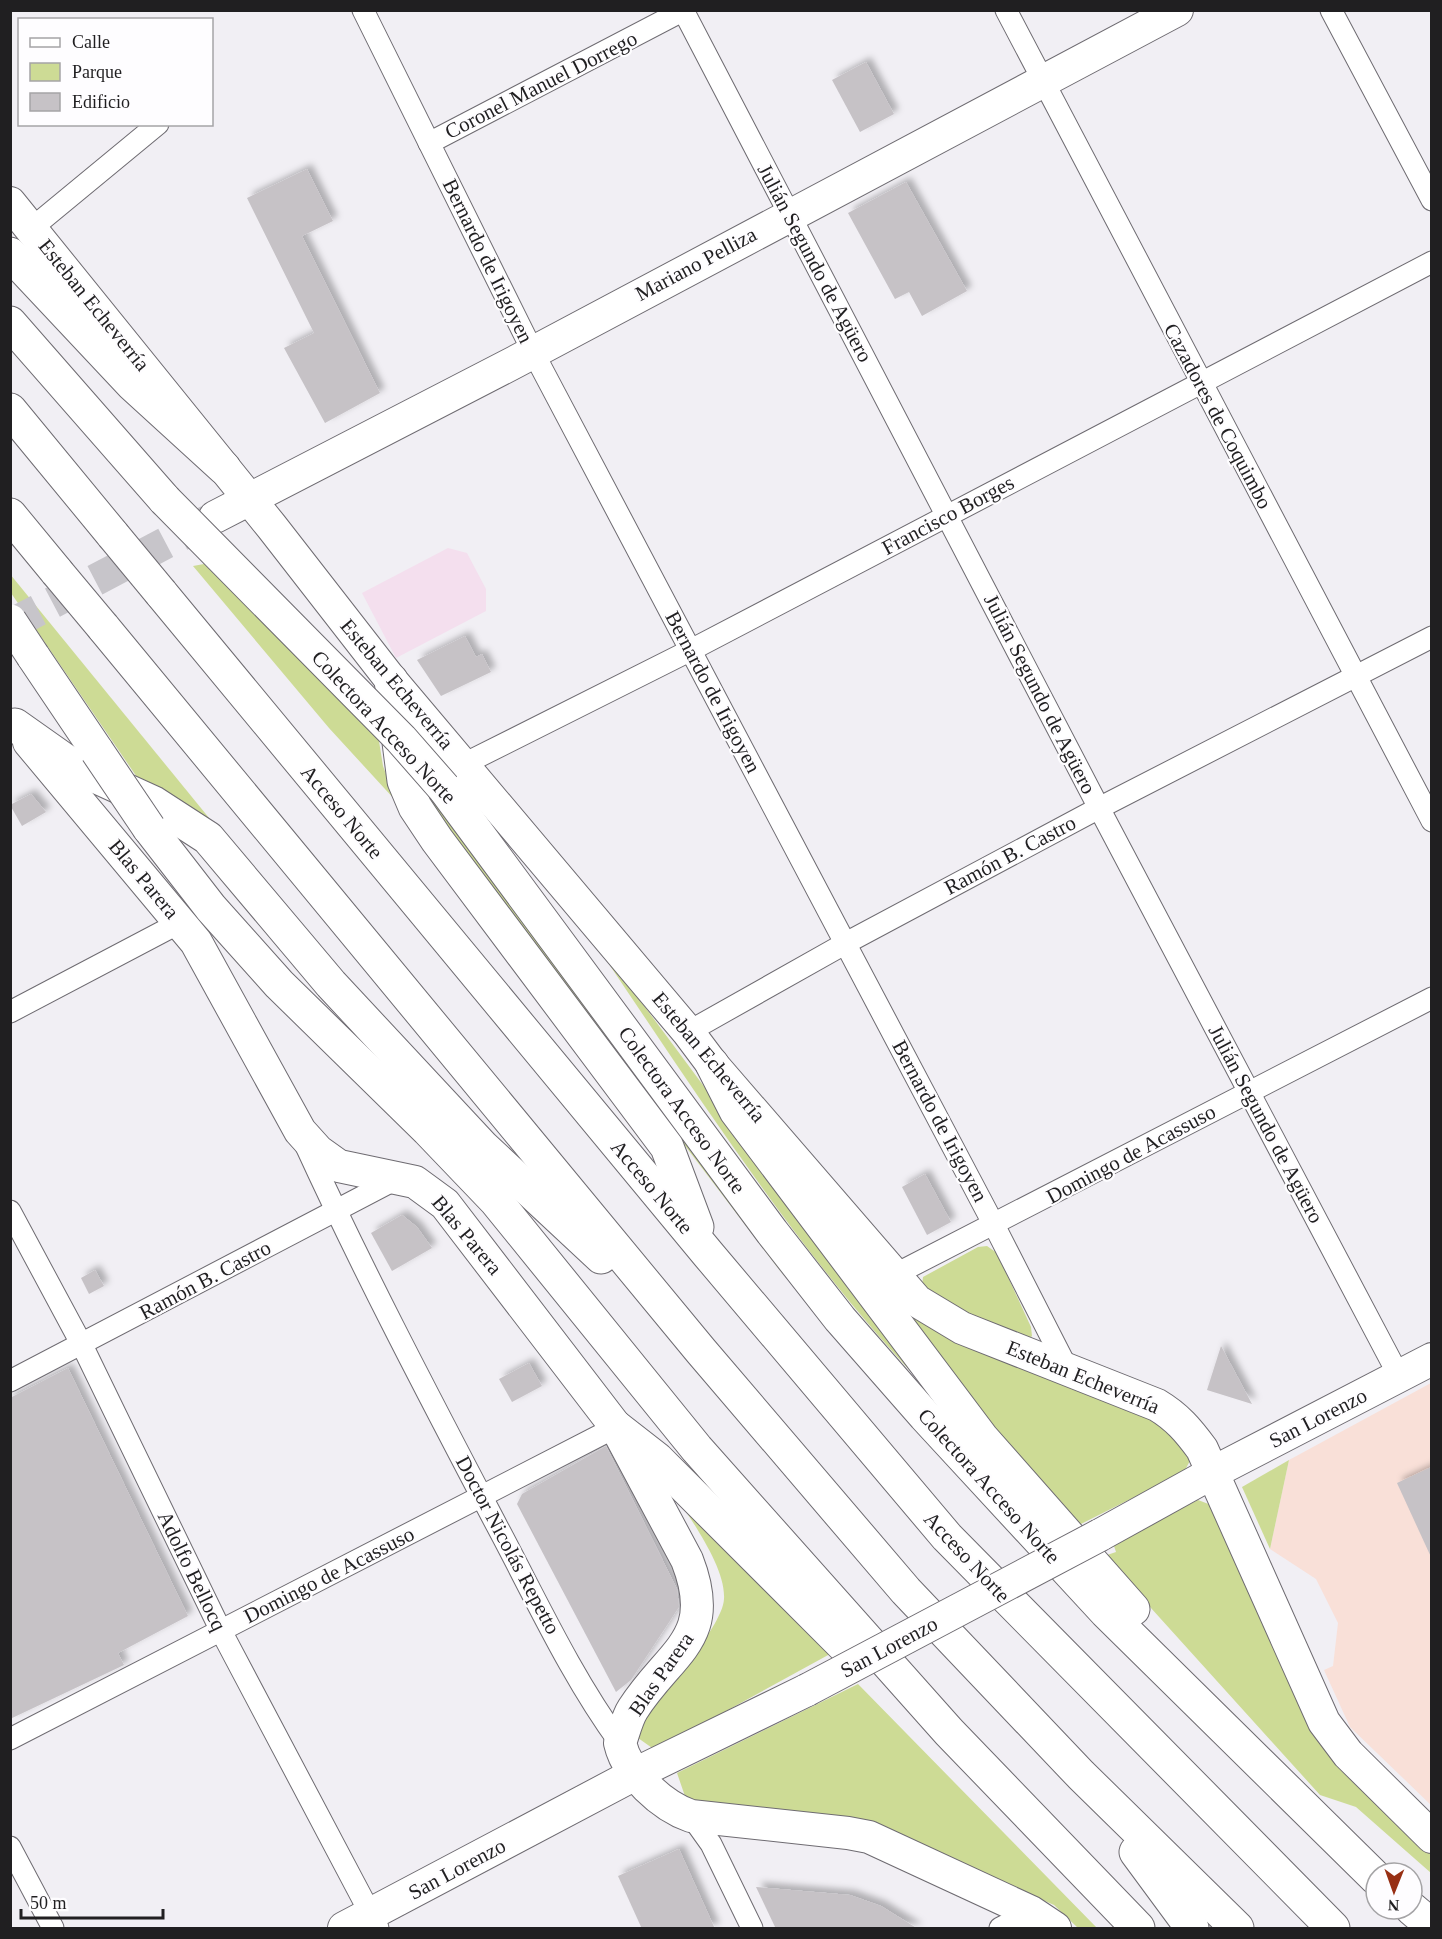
<svg xmlns="http://www.w3.org/2000/svg" width="1442" height="1939" font-family="'Times New Roman',serif">
	<style>
		.industrial { fill: #f9e0d8 }
		.medical { fill: #f4dfee }
		.green { fill: #cddb95 }
		.building { fill: #c6c2c6; filter: url(#shadow) }
		.lines { fill: none; stroke-linecap: round; stroke-linejoin: round }
		.secondary-tunnel { stroke: #c7c5ca; stroke-width: 32; stroke-dasharray: 32 16; stroke-linecap: butt }
		.street-casing { stroke: #6e6b71; stroke-width: 23 }
		.secondary-casing { stroke: #6e6b71; stroke-width: 34 }
		.highway-casing { stroke: #6e6b71; stroke-width: 35 }
		.street { stroke: #fff; stroke-width: 21 }
		.secondary { stroke: #fff; stroke-width: 32 }
		.highway { stroke: #fff; stroke-width: 33 }
		.secondary-bridge-casing { stroke: #6e6b71; stroke-width: 34; stroke-linecap: butt }
		.highway-bridge-casing { stroke: #6e6b71; stroke-width: 35; stroke-linecap: butt }
		.secondary-bridge { stroke: #fff; stroke-width: 32 }
		.highway-bridge { stroke: #fff; stroke-width: 33 }
		.labels { text-anchor: middle; dominant-baseline: central; stroke-width: 4.5; stroke-linejoin: round; paint-order: stroke }
		.street-label { font-size: 21px; fill: #201f21; stroke: #fefdff }
	</style>
	<defs>
		<filter id="shadow"><feDropShadow dx="5" dy="-5" stdDeviation="3" flood-color="#0004"/></filter>
	</defs>
	<rect width="100%" height="100%" fill="#f1eff4"/>
	<polygon class="industrial" points="1431,1383 1431,1805 1350,1727 1324,1670 1333,1666 1338,1623 1316,1579 1270,1549 1289,1460"/>
	<polygon class="medical" points="448,548 467,553 486,589 486,611 396,658 362,593"/>
	<g class="green">
		<polygon points="204,564 378,735 383,766 396,801 329,728 193,566"/>
		<polygon points="10,574 298,927 141,783 11,593"/>
		<polygon points="413,773 457,826 787,1280 428,807"/>
		<path d="M567,902L934,1396C794,1253 680,1067 567,902Z"/>
		<polygon points="843,1232 911,1312 1153,1419 1177,1438 1192,1457 1184,1472 1079,1525 981,1419"/>
		<polygon points="987,1246 997,1253 1031,1327 1032,1336 1028,1340 929,1296 922,1286 923,1277 978,1247"/>
		<polygon points="1289,1460 1270,1549 1242,1487"/>
		<path d="M672,1489L830,1654L655,1750L631,1733C651,1707 723,1628 724,1599C726,1566 689,1518 672,1489Z"/>
		<polygon points="1198,1500 1219,1508 1320,1730 1431,1848 1431,1873 1356,1807 1320,1795 1104,1556 1116,1552 1113,1543"/>
		<polygon points="858,1684 1097,1928 1078,1928 1054,1905 876,1826 687,1802 677,1773"/>
	</g>
	<g class="building">
		<polygon points="866,62 894,114 860,132 832,80"/>
		<polygon points="307,169 333,221 302,236 380,393 325,423 284,348 314,333 247,198"/>
		<polygon points="906,182 967,291 922,316 909,292 895,299 848,213"/>
		<polygon points="465,636 476,657 482,654 491,672 441,696 417,660"/>
		<polygon points="31,794 46,812 22,826 10,805"/>
		<polygon points="925,1174 951,1222 927,1235 902,1187"/>
		<polygon points="402,1215 417,1227 432,1248 392,1271 371,1233"/>
		<polygon points="95,1270 104,1286 89,1294 81,1278"/>
		<polygon points="1221,1346 1252,1404 1207,1390"/>
		<polygon points="529,1363 542,1386 512,1402 499,1379"/>
		<polygon points="68,1368 188,1616 118,1653 124,1665 10,1719 10,1398"/>
		<polygon points="606,1446 677,1589 679,1607 631,1680 616,1692 517,1504 522,1494"/>
		<polygon points="1431,1467 1431,1557 1397,1483"/>
		<polygon points="679,1849 715,1929 642,1929 618,1876"/>
		<polygon points="756,1887 850,1895 881,1906 918,1929 776,1929"/>
	</g>
	<g class="lines">
		<polyline class="secondary-tunnel" points="10,625 215,517"/>
		<g class="street-casing">
			<g id="street">
				<polyline points="363,10 533,352 994,1225 1068,1370"/>
				<polyline points="683,10 1099,808 1399,1376"/>
				<polyline points="1006,10 1432,821"/>
				<polyline points="1331,10 1432,200"/>
				<polyline points="429,143 684,10"/>
				<polyline points="32,228 158,124"/>
				<polyline points="464,764 691,650 1432,262"/>
				<polyline points="10,1012 181,922"/>
				<polyline points="688,1032 846,943 1099,808 1432,637"/>
				<path d="M305,1144C364,1273 431,1400 497,1526C536,1599 571,1676 620,1743"/>
				<polyline points="10,1211 82,1345 221,1631 378,1928"/>
				<polyline points="894,1275 1432,998"/>
				<polyline points="10,1381 398,1178"/>
				<polyline points="10,1739 616,1427"/>
				<polyline points="691,1816 711,1844 752,1928"/>
				<polyline points="10,1847 53,1928"/>
				<polyline points="1000,1928 1031,1912"/>
			</g>
		</g>
		<g class="secondary-casing">
			<g id="secondary">
				<path d="M10,203L272,527L391,680L688,1032L712,1064L917,1301L962,1328L1157,1405C1177,1417 1188,1430 1202,1449L1324,1722L1348,1754L1432,1837"/>
				<polyline points="215,517 515,362 1177,10"/>
				<path d="M29,742L196,942L300,1131L318,1151L339,1166L415,1182L445,1204L616,1427L687,1560C718,1639 671,1650 633,1709C627,1718 624,1732 620,1743C627,1774 662,1806 691,1816L848,1833L869,1837L1031,1912L1055,1928"/>
				<polyline points="1100,1535 1212,1473 1432,1359"/>
				<polyline points="344,1928 637,1773 807,1690"/>
			</g>
		</g>
		<g class="highway-casing">
			<g id="highway">
				<polyline points="10,254 132,384 224,468"/>
				<polyline points="10,323 165,500"/>
				<polyline points="10,410 113,535"/>
				<polyline points="10,515 57,572"/>
				<polyline points="161,593 708,1254 947,1537 1333,1928"/>
				<polyline points="103,627 701,1351 906,1591 1081,1775 1237,1928"/>
				<polyline points="33,656 97,751"/>
				<polyline points="391,680 404,781 415,807 437,840 667,1147 697,1227"/>
				<polyline points="15,725 73,766 154,803 208,838 331,984 482,1146 601,1257"/>
				<polyline points="444,788 772,1232 840,1319 925,1416 1106,1612 1376,1878"/>
				<polyline points="149,828 211,908 279,984 428,1130 496,1201 697,1449 949,1732 1138,1928"/>
				<polyline points="712,1064 736,1111 982,1438 1133,1609"/>
				<polyline points="616,1427 657,1459 848,1650"/>
				<polyline points="1136,1852 1192,1928"/>
				<polyline points="1412,1909 1432,1926"/>
			</g>
		</g>
		<use href="#street" class="street"/>
		<use href="#secondary" class="secondary"/>
		<use href="#highway" class="highway"/>
		<g class="secondary-bridge-casing">
			<polyline id="secondary-bridge" points="807,1690 1100,1535"/>
		</g>
		<g class="highway-bridge-casing">
			<g id="highway-bridge">
				<polyline points="165,500 401,739 444,788"/>
				<polyline points="113,535 161,593"/>
				<polyline points="57,572 103,627"/>
				<polyline points="10,621 33,656"/>
				<polyline points="97,751 149,828"/>
			</g>
		</g>
		<use href="#secondary-bridge" class="secondary-bridge"/>
		<use href="#highway-bridge" class="highway-bridge"/>
	</g>
	<g class="labels">
		<g class="street-label">
			<text transform="translate(541 85) rotate(-27)">Coronel Manuel Dorrego</text>
			<text transform="translate(488 261) rotate(64)">Bernardo de Irigoyen</text>
			<text transform="translate(815 263) rotate(62)">Julián Segundo de Agüero</text>
			<text transform="translate(696 264) rotate(-28)">Mariano Pelliza</text>
			<text transform="translate(94 305) rotate(51)">Esteban Echeverría</text>
			<text transform="translate(1218 416) rotate(62)">Cazadores de Coquimbo</text>
			<text transform="translate(948 515) rotate(-28)">Francisco Borges</text>
			<text transform="translate(397 684) rotate(50)">Esteban Echeverría</text>
			<text transform="translate(713 692) rotate(62)">Bernardo de Irigoyen</text>
			<text transform="translate(1040 694) rotate(63)">Julián Segundo de Agüero</text>
			<text transform="translate(384 727) rotate(47)">Colectora Acceso Norte</text>
			<text transform="translate(342 812) rotate(50)">Acceso Norte</text>
			<text transform="translate(1010 855) rotate(-28)">Ramón B. Castro</text>
			<text transform="translate(144 879) rotate(50)">Blas Parera</text>
			<text transform="translate(709 1057) rotate(50)">Esteban Echeverría</text>
			<text transform="translate(682 1110) rotate(54)">Colectora Acceso Norte</text>
			<text transform="translate(940 1121) rotate(62)">Bernardo de Irigoyen</text>
			<text transform="translate(1266 1124) rotate(62)">Julián Segundo de Agüero</text>
			<text transform="translate(1131 1154) rotate(-28)">Domingo de Acassuso</text>
			<text transform="translate(652 1187) rotate(50)">Acceso Norte</text>
			<text transform="translate(467 1235) rotate(50)">Blas Parera</text>
			<text transform="translate(205 1280) rotate(-28)">Ramón B. Castro</text>
			<text transform="translate(1083 1377) rotate(22)">Esteban Echeverría</text>
			<text transform="translate(1318 1418) rotate(-27)">San Lorenzo</text>
			<text transform="translate(989 1486) rotate(48)">Colectora Acceso Norte</text>
			<text transform="translate(508 1545) rotate(62)">Doctor Nicolás Repetto</text>
			<text transform="translate(967 1557) rotate(47)">Acceso Norte</text>
			<text transform="translate(192 1571) rotate(64)">Adolfo Bellocq</text>
			<text transform="translate(329 1575) rotate(-27)">Domingo de Acassuso</text>
			<text transform="translate(889 1647) rotate(-28)">San Lorenzo</text>
			<text transform="translate(661 1674) rotate(-55)">Blas Parera</text>
			<text transform="translate(457 1869) rotate(-28)">San Lorenzo</text>
		</g>
	</g>
	<rect width="1442" height="1939" fill="none" stroke="#201f21" stroke-width="24"/>
	<rect x="18" y="18" width="195" height="108" fill="#fefdff" stroke="#a5a4a6" stroke-width="1.5"/>
	<rect x="30" y="38" width="30" height="9" fill="#ffffff" stroke="#a5a4a6" stroke-width="1.5"/>
	<text x="72" y="48" font-size="18" fill="#201f21">Calle</text>
	<rect x="30" y="63" width="30" height="18" fill="#cddb95" stroke="#a5a4a6" stroke-width="1.5"/>
	<text x="72" y="78" font-size="18" fill="#201f21">Parque</text>
	<rect x="30" y="93" width="30" height="18" fill="#c6c2c6" stroke="#a5a4a6" stroke-width="1.5"/>
	<text x="72" y="108" font-size="18" fill="#201f21">Edificio</text>
	<g transform="translate(1394 1891) rotate(181)"><circle r="28" fill="#fefdff" stroke="#a5a4a6" stroke-width="1.5"/>
	<path d="M0-4.5L10 22L0 15L-10 22Z" fill="#972f14"/>
	<text y="-9" font-size="16" font-weight="bold" text-anchor="middle" fill="#201f21">N</text>
	</g>
	<path d="M21 1909v9h142v-9" fill="none" stroke="#201f21" stroke-width="3"/>
	<text x="30" y="1909" font-size="18" fill="#201f21" stroke="#fefdff" stroke-width="4.5" paint-order="stroke">50 m</text>
</svg>
